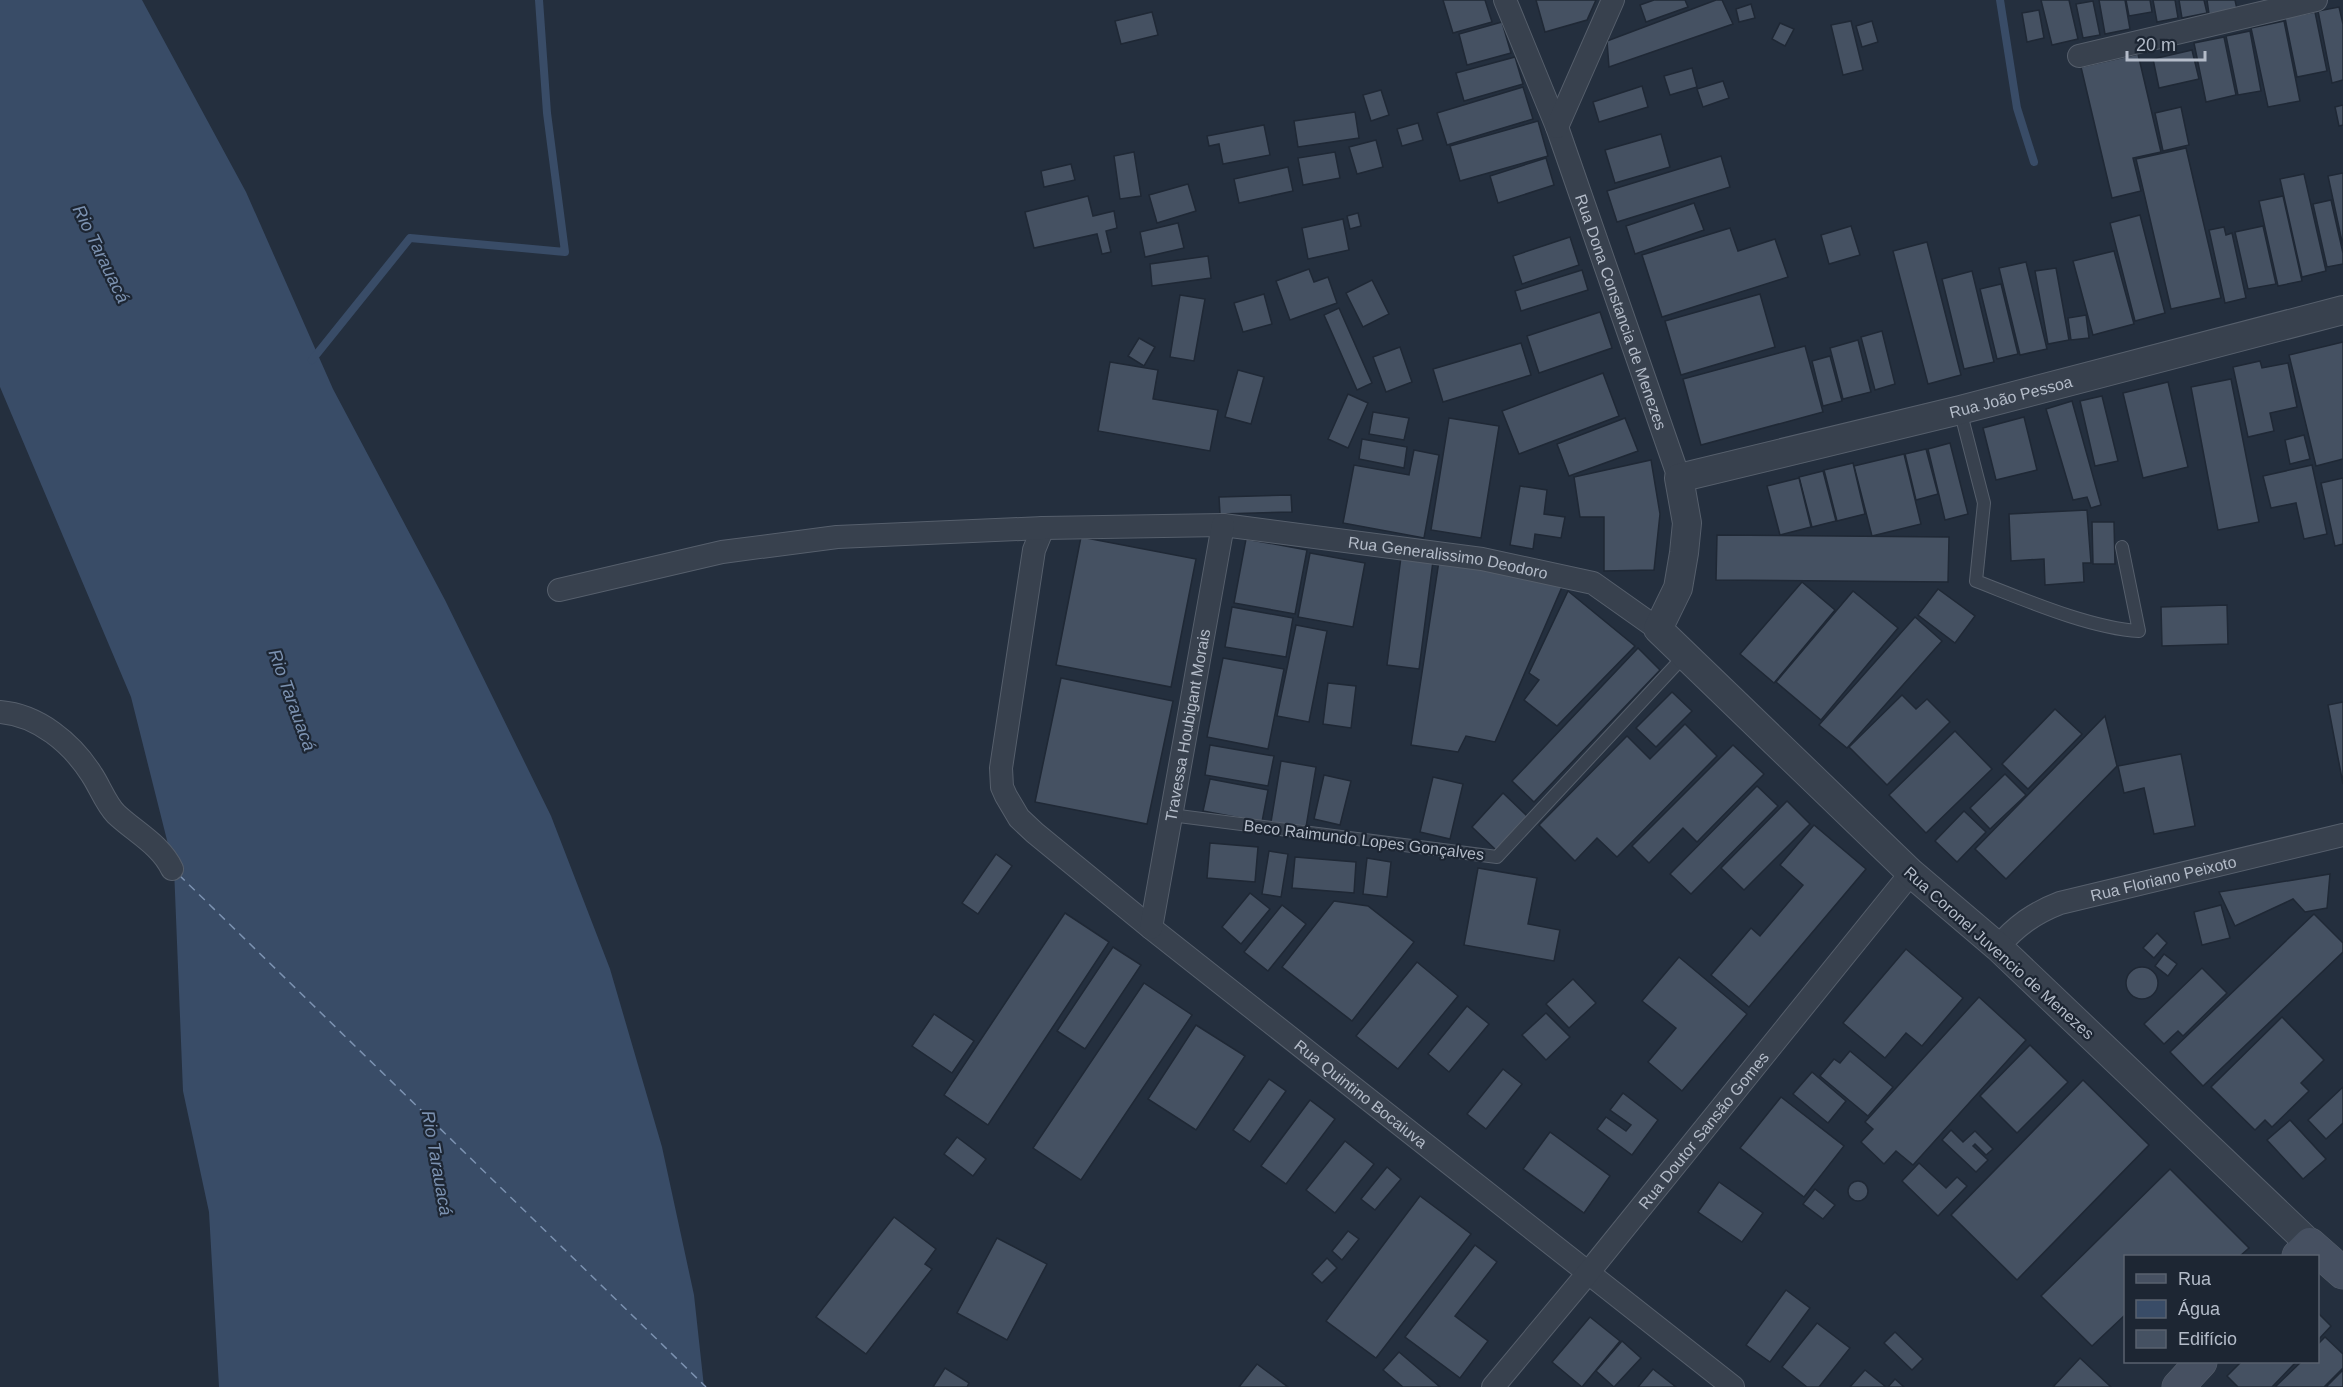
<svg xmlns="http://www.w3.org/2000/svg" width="2343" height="1387" font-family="Helvetica,sans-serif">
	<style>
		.water { fill: #394c67 }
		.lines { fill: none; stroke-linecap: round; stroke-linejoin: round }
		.stream { stroke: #394c67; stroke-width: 8 }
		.ferry { stroke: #7c92b1; stroke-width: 1.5; stroke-dasharray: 8 6; stroke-linecap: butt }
		.building { fill: #455162; stroke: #1f2835; stroke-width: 1.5 }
		.service-casing { stroke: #565f6c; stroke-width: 14 }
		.minor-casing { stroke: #565f6c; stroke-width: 24 }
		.tertiary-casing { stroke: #565f6c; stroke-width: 30 }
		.secondary-casing { stroke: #565f6c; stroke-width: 33 }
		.service { stroke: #38414e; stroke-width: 12 }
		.minor { stroke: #38414e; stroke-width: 22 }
		.tertiary { stroke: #38414e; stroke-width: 28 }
		.secondary { stroke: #465061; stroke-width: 32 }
		.labels { text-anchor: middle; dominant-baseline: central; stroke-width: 4.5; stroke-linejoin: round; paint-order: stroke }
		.street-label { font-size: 16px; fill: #b4bcc9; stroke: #1d2633 }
		.water-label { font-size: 18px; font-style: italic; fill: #7c92b1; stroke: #1d2633 }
	</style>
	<rect width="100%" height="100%" fill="#242f3e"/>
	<polygon class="water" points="0,0 142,0 246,192 333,389 445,600 551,816 610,969 662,1147 694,1295 704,1387 219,1387 209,1212 183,1091 174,868 131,697 0,387"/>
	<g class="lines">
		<g class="stream">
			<polyline points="2000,0 2017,108 2034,162"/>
			<polyline points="312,360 410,238 565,252 547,113 539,0"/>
		</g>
		<polyline class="ferry" points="179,875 706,1387"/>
	</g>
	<g class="building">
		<polygon points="1443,0 1485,0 1492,22 1453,33"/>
		<polygon points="1536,0 1596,0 1587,20 1545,32"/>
		<polygon points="1654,0 1685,0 1688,7 1646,22 1640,5"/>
		<polygon points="1716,0 1722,0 1733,24 1609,67 1607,41"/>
		<polygon points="2041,0 2069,0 2078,39 2052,45"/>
		<polygon points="2099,0 2125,0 2130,29 2105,34"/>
		<polygon points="2126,0 2150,0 2152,12 2129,16"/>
		<polygon points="2153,0 2175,0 2178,18 2157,22"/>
		<polygon points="2179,0 2204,0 2207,13 2182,18"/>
		<polygon points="2207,0 2235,0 2237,9 2209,14"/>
		<polygon points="2093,1 2100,35 2083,38 2076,4"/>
		<polygon points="1751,4 1755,18 1739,22 1736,9"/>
		<polygon points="2339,7 2343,24 2343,80 2332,83 2318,11"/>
		<polygon points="2039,10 2044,38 2027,42 2022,13"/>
		<polygon points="1152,12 1158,35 1121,44 1115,21"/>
		<polygon points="2315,12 2327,71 2297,77 2285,18"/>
		<polygon points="1851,21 1863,70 1843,75 1831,25"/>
		<polygon points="1872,21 1878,42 1862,47 1856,26"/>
		<polygon points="2284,21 2300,101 2268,107 2251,28"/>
		<polygon points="1502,22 1511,53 1467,65 1459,34"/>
		<polygon points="1780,23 1794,29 1785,46 1772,39"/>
		<polygon points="2250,31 2261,91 2238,95 2226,36"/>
		<polygon points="2224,37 2236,95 2206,102 2194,43"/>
		<polygon points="2192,50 2199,79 2159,88 2153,59"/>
		<polygon points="2138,54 2161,152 2133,158 2141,191 2112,198 2081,67"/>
		<polygon points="1515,57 1523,84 1464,101 1456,73"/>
		<polygon points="1692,68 1697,87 1670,95 1664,76"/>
		<polygon points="1723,81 1729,98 1703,107 1697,89"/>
		<polygon points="1642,86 1648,107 1599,122 1593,102"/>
		<polygon points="1523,87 1533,119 1447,145 1437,113"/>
		<polygon points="1381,90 1389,115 1371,121 1363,95"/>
		<polygon points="2343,105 2343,125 2339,126 2335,107"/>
		<polygon points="2181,107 2189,145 2163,151 2155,113"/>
		<polygon points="1355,112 1359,138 1298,147 1294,121"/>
		<polygon points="1538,121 1548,156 1460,181 1450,146"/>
		<polygon points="1418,123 1423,140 1402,146 1397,129"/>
		<polygon points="1264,125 1270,155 1223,164 1219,144 1209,146 1207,136"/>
		<polygon points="1661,134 1670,167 1615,183 1605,150"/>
		<polygon points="1376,140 1383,167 1357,174 1349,147"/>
		<polygon points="2186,148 2221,298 2171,309 2136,159"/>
		<polygon points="1134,152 1141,196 1120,199 1114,156"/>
		<polygon points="1335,152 1340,178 1303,185 1298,158"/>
		<polygon points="1721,156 1730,187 1617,222 1607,191"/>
		<polygon points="1546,158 1554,185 1498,203 1490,176"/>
		<polygon points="1071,164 1075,180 1044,187 1041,171"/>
		<polygon points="1288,167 1293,191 1239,203 1234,179"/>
		<polygon points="2343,173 2343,246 2328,176"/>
		<polygon points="2304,174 2326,271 2302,277 2280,179"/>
		<polygon points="1188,184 1196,211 1157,223 1149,195"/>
		<polygon points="1088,196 1093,216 1114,211 1117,228 1106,231 1111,252 1102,254 1097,234 1034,248 1025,212"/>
		<polygon points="2283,196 2302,281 2278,286 2259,201"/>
		<polygon points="2331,200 2343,253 2343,264 2327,267 2313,204"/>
		<polygon points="1694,203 1704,230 1635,254 1626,226"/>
		<polygon points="1358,213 1361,226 1350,229 1347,216"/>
		<polygon points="2140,215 2165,313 2135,321 2110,223"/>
		<polygon points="1343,219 1349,250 1308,259 1302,228"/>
		<polygon points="1178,223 1184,248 1145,257 1140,232"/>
		<polygon points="1851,226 1860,255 1829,264 1821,235"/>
		<polygon points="2263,226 2276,284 2248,289 2235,232"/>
		<polygon points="2224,227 2226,235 2232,233 2246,298 2225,303 2209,230"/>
		<polygon points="1730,228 1738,251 1775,239 1788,277 1662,317 1642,255"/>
		<polygon points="1570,237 1579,265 1522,284 1513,256"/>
		<polygon points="1927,242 1961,375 1928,384 1893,251"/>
		<polygon points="2114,251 2134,324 2093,335 2073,261"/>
		<polygon points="1208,256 1211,278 1152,286 1150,264"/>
		<polygon points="2026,262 2047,349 2020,355 1999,268"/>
		<polygon points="2056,268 2069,340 2048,344 2035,271"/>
		<polygon points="1309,269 1314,282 1328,277 1337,303 1290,320 1276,281"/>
		<polygon points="1582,270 1588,290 1521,311 1515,291"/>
		<polygon points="1972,271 1994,362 1964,369 1942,279"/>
		<polygon points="1372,280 1389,314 1363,327 1346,293"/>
		<polygon points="2001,284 2018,354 1997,359 1980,289"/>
		<polygon points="1264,294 1272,324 1243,332 1234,303"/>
		<polygon points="1760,294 1775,347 1681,375 1665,321"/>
		<polygon points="1180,295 1205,299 1194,361 1170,357"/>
		<polygon points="1339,308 1372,383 1357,390 1324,315"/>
		<polygon points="1600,312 1612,348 1539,373 1527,336"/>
		<polygon points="2086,315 2089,338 2071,340 2068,318"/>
		<polygon points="1882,331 1895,384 1875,390 1861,337"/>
		<polygon points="1139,338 1155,347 1144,366 1128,356"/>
		<polygon points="1858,340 1871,392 1843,399 1830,348"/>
		<polygon points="2343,342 2343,459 2316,466 2289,355"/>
		<polygon points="1521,343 1531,375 1443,402 1433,369"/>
		<polygon points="1805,346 1823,412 1701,445 1683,379"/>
		<polygon points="1400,347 1412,382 1386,392 1373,357"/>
		<polygon points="1830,356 1842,401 1823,406 1812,361"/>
		<polygon points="2260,361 2262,368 2288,363 2297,407 2270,413 2274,431 2248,437 2233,367"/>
		<polygon points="1110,362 1158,370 1153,399 1218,410 1210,451 1098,431"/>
		<polygon points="1238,370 1264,377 1251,424 1225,417"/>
		<polygon points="1603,373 1619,416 1519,454 1502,411"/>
		<polygon points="2231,379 2259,522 2218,530 2191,387"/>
		<polygon points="2168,382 2188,467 2143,478 2123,393"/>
		<polygon points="1348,394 1368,403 1348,448 1328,439"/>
		<polygon points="2102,396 2118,461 2095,466 2080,401"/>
		<polygon points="2072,401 2101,505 2091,508 2087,497 2073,500 2046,409"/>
		<polygon points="1373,412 1409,418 1404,440 1369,434"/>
		<polygon points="2024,417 2037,470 1996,480 1983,428"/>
		<polygon points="1449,418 1499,426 1481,538 1431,530"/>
		<polygon points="1625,418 1638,451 1569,476 1557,444"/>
		<polygon points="2304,435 2310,459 2290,464 2285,440"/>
		<polygon points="1362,439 1407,447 1404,468 1359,459"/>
		<polygon points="1950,443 1968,514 1945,520 1928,449"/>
		<polygon points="1926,449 1938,494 1916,500 1905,454"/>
		<polygon points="1414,450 1439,455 1424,538 1343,523 1354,465 1409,475"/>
		<polygon points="1904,454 1921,524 1872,536 1854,466"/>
		<polygon points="1651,460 1660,514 1654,570 1604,571 1604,517 1580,517 1574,477"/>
		<polygon points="1853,463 1865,514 1837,521 1824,470"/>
		<polygon points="2312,465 2327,534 2304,539 2296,503 2271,508 2263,476"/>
		<polygon points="1823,471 1836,521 1812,527 1799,477"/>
		<polygon points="1799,478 1811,527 1780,535 1767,486"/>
		<polygon points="2343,478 2343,544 2335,546 2321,483"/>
		<polygon points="1520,486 1547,490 1544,514 1565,517 1561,538 1535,534 1533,549 1510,545"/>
		<polygon points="1291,495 1292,512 1220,514 1219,497"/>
		<polygon points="2087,510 2091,563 2083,563 2084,582 2045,585 2044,559 2011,561 2009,514"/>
		<polygon points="2092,522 2114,522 2115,564 2093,564"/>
		<polygon points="1717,535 1949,537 1948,582 1716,580"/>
		<polygon points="1081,537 1196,559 1171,687 1056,665"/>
		<polygon points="1246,539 1307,550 1295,614 1234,603"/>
		<polygon points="1310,553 1365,563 1353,627 1298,617"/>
		<polygon points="1401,557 1433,561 1419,669 1387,665"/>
		<polygon points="1439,561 1565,580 1495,742 1466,736 1458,752 1411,745"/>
		<polygon points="1802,582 1835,610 1774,683 1740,654"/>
		<polygon points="1938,589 1975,616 1955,643 1918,615"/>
		<polygon points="1568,591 1635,646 1557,726 1524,700 1539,680 1529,673"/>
		<polygon points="1853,591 1898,628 1821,720 1776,682"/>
		<polygon points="2227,605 2228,644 2162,646 2161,607"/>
		<polygon points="1232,607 1293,618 1286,657 1225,647"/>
		<polygon points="1915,617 1942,641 1847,748 1819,725"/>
		<polygon points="1296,625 1327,631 1309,722 1277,716"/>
		<polygon points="1638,648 1660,670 1534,802 1512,781"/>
		<polygon points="1223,658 1284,669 1268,749 1207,737"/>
		<polygon points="1061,678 1173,701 1147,824 1035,802"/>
		<polygon points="1328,683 1356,686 1351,728 1323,724"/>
		<polygon points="1672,692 1692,711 1656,747 1636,728"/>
		<polygon points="1902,695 1916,709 1927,699 1950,722 1887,785 1849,747"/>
		<polygon points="2343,702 2343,784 2328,705"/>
		<polygon points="2055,709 2082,734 2028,789 2002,764"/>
		<polygon points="2105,716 2117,766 2006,879 1975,849"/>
		<polygon points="1685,724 1717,756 1617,857 1597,838 1575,861 1539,825 1627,736 1650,759"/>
		<polygon points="1955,731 1992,769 1926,833 1889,795"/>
		<polygon points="1210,745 1274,756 1268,786 1205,775"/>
		<polygon points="1733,745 1764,774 1697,842 1683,828 1649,863 1632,846"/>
		<polygon points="2181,754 2195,826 2154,834 2144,788 2124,793 2118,766"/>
		<polygon points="1281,761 1316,767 1306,827 1271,822"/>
		<polygon points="2005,774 2026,795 1990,829 1970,808"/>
		<polygon points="1324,775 1351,781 1340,825 1314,819"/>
		<polygon points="1433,777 1463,784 1450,839 1420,832"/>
		<polygon points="1210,779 1268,790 1262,822 1203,811"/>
		<polygon points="1757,786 1778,806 1691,894 1670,874"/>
		<polygon points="1503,793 1527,816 1496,850 1472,827"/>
		<polygon points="1787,801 1810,824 1744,890 1721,868"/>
		<polygon points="1964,811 1986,832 1957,862 1935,841"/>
		<polygon points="1814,825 1866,869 1749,1007 1711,975 1751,928 1760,936 1803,885 1780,865"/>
		<polygon points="1210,843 1258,847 1255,882 1207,878"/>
		<polygon points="1269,851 1288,854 1281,897 1262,894"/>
		<polygon points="996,854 1012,866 978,914 962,903"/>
		<polygon points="1295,857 1356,862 1354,893 1292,888"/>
		<polygon points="1367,858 1391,862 1387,897 1363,894"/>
		<polygon points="1478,868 1537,878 1528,924 1560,930 1554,961 1464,945"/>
		<polygon points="2330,874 2327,908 2305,912 2293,899 2235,926 2219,892"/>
		<polygon points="1250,893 1270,909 1241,944 1222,927"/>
		<polygon points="1334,901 1368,906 1414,942 1352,1021 1282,967"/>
		<polygon points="1282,905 1306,924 1268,971 1244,952"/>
		<polygon points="2221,905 2230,938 2202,945 2194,912"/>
		<polygon points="1065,913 1109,942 988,1125 944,1095"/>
		<polygon points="2314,914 2343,943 2343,952 2203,1086 2170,1052"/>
		<polygon points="2157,933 2167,943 2154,958 2143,948"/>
		<polygon points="1113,947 1141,965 1085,1049 1057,1031"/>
		<polygon points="1906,949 1963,998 1922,1046 1906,1033 1885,1058 1843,1023"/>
		<polygon points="2164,954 2177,964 2168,976 2155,966"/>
		<polygon points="1679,957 1747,1014 1682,1091 1648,1062 1676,1028 1642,1001"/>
		<polygon points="1417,962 1458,996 1398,1069 1356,1036"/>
		<circle cx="2142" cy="983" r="16"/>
		<polygon points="2202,968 2227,993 2183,1036 2178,1031 2164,1044 2144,1024"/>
		<polygon points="1573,979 1596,1003 1569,1028 1546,1004"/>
		<polygon points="1144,983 1192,1015 1081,1180 1033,1148"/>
		<polygon points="1979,997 2026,1040 1913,1165 1896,1151 1884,1164 1861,1142 1873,1129 1865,1122"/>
		<polygon points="1467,1006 1489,1024 1449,1072 1428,1054"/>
		<polygon points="1546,1013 1570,1037 1546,1060 1522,1035"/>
		<polygon points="934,1014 974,1041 952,1073 912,1046"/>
		<polygon points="2282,1017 2324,1060 2301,1083 2309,1091 2272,1127 2265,1120 2255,1130 2211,1087"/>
		<polygon points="1196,1025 1245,1056 1196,1130 1148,1099"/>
		<polygon points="2030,1045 2068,1082 2017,1133 1980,1096"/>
		<polygon points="1850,1051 1893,1087 1868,1116 1820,1076 1834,1059 1840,1063"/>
		<polygon points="1503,1069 1522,1084 1486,1129 1467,1114"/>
		<polygon points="1812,1072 1846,1101 1828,1123 1793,1094"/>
		<polygon points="1269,1079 1286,1091 1250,1142 1233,1130"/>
		<polygon points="2083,1080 2149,1145 2017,1280 1951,1215"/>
		<polygon points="2343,1087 2343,1123 2326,1139 2308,1120"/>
		<polygon points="1623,1093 1658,1120 1632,1155 1597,1129 1606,1117 1626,1131 1631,1125 1610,1110"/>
		<polygon points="1781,1097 1844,1146 1804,1197 1740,1148"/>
		<polygon points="1310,1100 1335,1119 1286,1184 1261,1166"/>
		<polygon points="2290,1120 2326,1159 2303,1179 2267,1140"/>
		<polygon points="1951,1130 1963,1142 1975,1131 1993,1149 1986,1155 1975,1144 1973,1146 1988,1160 1976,1172 1942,1140"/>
		<polygon points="1550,1132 1610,1176 1584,1213 1523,1169"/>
		<polygon points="957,1137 986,1159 973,1176 944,1154"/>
		<polygon points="1345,1141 1374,1164 1335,1213 1306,1190"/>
		<polygon points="1919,1163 1946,1188 1957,1177 1967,1186 1938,1216 1902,1181"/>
		<polygon points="1387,1167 1401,1179 1375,1210 1361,1199"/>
		<polygon points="2170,1169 2249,1248 2240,1256 2126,1256 2126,1314 2092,1346 2041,1296"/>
		<circle cx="1858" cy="1191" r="10"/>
		<polygon points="1719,1182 1763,1213 1742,1242 1698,1212"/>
		<polygon points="1815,1189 1835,1205 1823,1219 1803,1204"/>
		<polygon points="1420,1196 1471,1234 1376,1358 1326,1321"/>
		<polygon points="894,1217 936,1249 925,1264 932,1269 866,1354 816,1317"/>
		<polygon points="1348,1231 1359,1239 1342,1260 1332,1251"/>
		<polygon points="997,1238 1047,1264 1007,1340 957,1313"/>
		<polygon points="1475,1245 1497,1262 1455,1316 1488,1341 1460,1378 1405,1337"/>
		<polygon points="1327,1258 1337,1268 1322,1283 1312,1274"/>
		<polygon points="1786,1290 1810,1308 1770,1362 1746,1345"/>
		<polygon points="2318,1313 2331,1326 2318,1340"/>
		<polygon points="1590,1317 1620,1341 1582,1387 1552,1362"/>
		<polygon points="1817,1323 1850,1348 1819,1387 1807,1387 1782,1367"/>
		<polygon points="1895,1332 1923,1359 1912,1370 1884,1343"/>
		<polygon points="2325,1337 2343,1354 2343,1368 2324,1387 2275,1387 2301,1362 2318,1362 2318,1344"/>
		<polygon points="1622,1341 1641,1358 1614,1387 1596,1371"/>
		<polygon points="1399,1352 1440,1387 1403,1387 1383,1370"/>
		<polygon points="2080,1358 2111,1387 2053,1387"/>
		<polygon points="2241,1362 2296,1362 2272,1387 2238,1387 2227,1376"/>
		<polygon points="1257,1364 1288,1387 1239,1387"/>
		<polygon points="945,1368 969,1383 967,1387 933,1387"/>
		<polygon points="1653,1369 1676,1387 1638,1387"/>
		<polygon points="1865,1370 1886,1387 1850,1387"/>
		<polygon points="2343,1370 2343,1387 2326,1387"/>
		<polygon points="1895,1379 1904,1387 1888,1387"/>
	</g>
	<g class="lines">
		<g class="service-casing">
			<g id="service">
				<path d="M1960,410L1984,503L1976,581C2023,599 2089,628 2139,631L2122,547"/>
				<polyline points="1171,815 1497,857 1685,655"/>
			</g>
		</g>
		<g class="minor-casing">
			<g id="minor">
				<path id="s1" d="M1505,0L1557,127L1679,478"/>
				<polyline points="2079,56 2316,0"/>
				<polyline points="1557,127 1613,0"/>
				<path id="s2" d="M1043,528L1034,550L1001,768L1002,787L1006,796L1019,818L1035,833L1151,928L1733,1387"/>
				<path id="s3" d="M559,590L722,552L837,537L1043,528L1223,525L1482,559L1593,583L1658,629"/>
				<path d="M0,712C38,715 72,743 92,775C100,787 106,804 116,814C135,832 161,845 172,869"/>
				<path id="s4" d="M1151,928L1223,525"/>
				<path id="s5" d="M1998,947C2016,926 2034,913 2060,903L2343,835"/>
				<path id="s6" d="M1493,1387L1588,1273L1911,873"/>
			</g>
		</g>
		<g class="tertiary-casing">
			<g id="tertiary">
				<path id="s7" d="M2310,1244L1998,947L1911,873L1658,629L1678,588L1684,553L1687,523L1679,478L1960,410L2343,310"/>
			</g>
		</g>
		<g class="secondary-casing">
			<g id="secondary">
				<polyline points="2298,1256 2310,1244 2343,1273"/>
				<polyline points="2178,1387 2201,1362"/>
			</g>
		</g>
		<use href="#service" class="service"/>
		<use href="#minor" class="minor"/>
		<use href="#tertiary" class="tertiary"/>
		<use href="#secondary" class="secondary"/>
	</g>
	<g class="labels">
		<g class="street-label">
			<text stroke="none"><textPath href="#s1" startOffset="333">Rua Dona Constancia de Menezes</textPath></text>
			<text stroke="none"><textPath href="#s7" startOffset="1395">Rua João Pessoa</textPath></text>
			<text stroke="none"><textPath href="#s3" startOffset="897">Rua Generalissimo Deodoro</textPath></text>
			<text stroke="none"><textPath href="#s4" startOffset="206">Travessa Houbigant Morais</textPath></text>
			<text transform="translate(1364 840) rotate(7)">Beco Raimundo Lopes Gonçalves</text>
			<text stroke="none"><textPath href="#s5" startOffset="183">Rua Floriano Peixoto</textPath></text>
			<text transform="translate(1999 953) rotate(42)">Rua Coronel Juvencio de Menezes</text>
			<text stroke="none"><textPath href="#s2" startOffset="738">Rua Quintino Bocaiuva</textPath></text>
			<text stroke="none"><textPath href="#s6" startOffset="332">Rua Doutor Sansão Gomes</textPath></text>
		</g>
		<g class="water-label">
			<text transform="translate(101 254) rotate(64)">Rio Tarauacá</text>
			<text transform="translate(292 700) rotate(70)">Rio Tarauacá</text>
			<text transform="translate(437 1163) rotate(80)">Rio Tarauacá</text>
		</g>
	</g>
	<rect x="2124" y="1255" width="195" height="108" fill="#1d2633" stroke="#59626f" stroke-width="1.5"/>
	<rect x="2136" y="1274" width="30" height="9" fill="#465061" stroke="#59626f" stroke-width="1.5"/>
	<text x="2178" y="1285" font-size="18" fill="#b4bcc9">Rua</text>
	<rect x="2136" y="1300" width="30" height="18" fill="#394c67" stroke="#59626f" stroke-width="1.5"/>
	<text x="2178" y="1315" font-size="18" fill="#b4bcc9">Água</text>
	<rect x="2136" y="1330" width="30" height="18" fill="#455162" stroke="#59626f" stroke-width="1.5"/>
	<text x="2178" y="1345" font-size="18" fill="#b4bcc9">Edifício</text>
	<path d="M2127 51v9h78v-9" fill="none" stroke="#b4bcc9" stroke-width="3"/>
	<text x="2136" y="51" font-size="18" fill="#b4bcc9" stroke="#1d2633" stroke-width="4.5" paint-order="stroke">20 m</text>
</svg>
